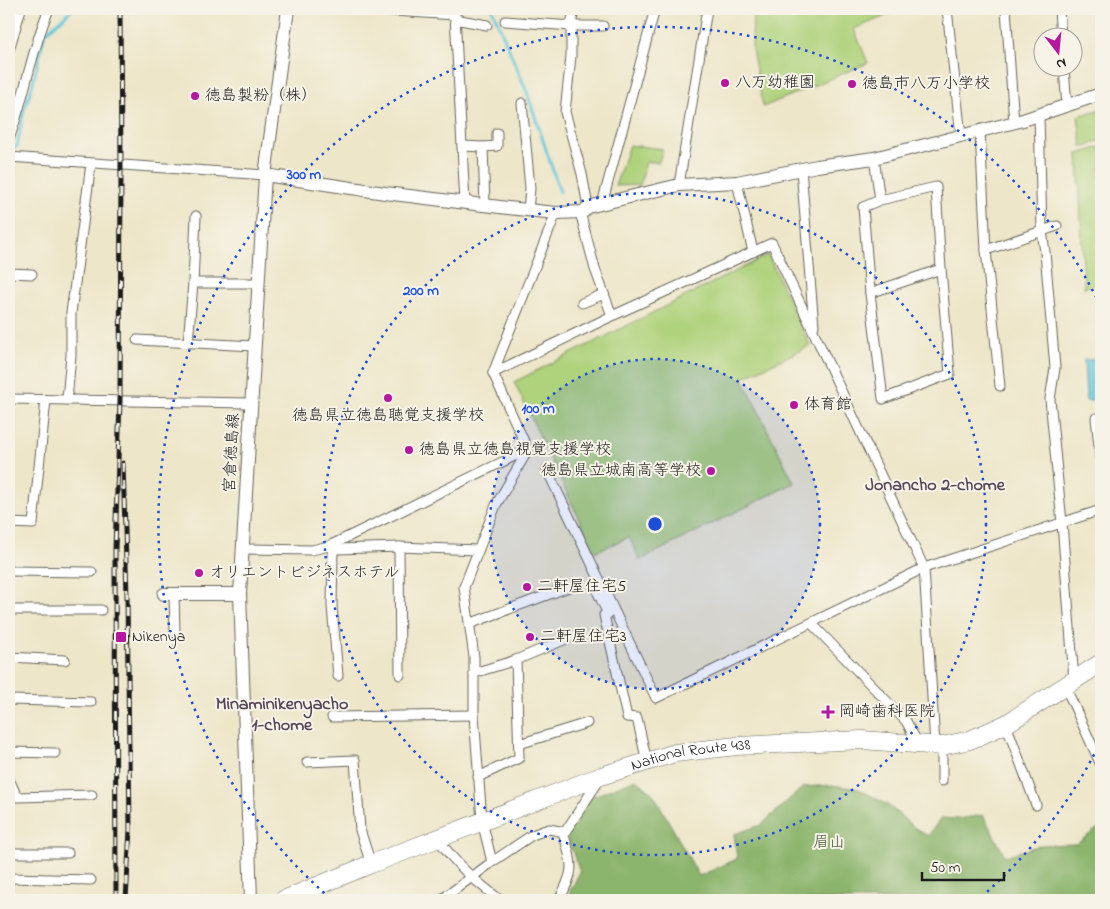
<svg xmlns="http://www.w3.org/2000/svg" width="1110" height="909" font-family="'Indie Flower','Klee One',sans-serif">
	<style>
		.green { fill: #afd27c; stroke: #66774c }
		.forest { fill: #8bb46c; stroke: #546844 }
		.water { fill: #5ec5db; stroke: #3d707c }
		.lines { fill: none; stroke-linecap: round; stroke-linejoin: round }
		.stream { stroke: #5ec5db; stroke-width: 3 }
		.street-casing { stroke: #656359; stroke-width: 11 }
		.secondary-casing { stroke: #656359; stroke-width: 14 }
		.highway-casing { stroke: #656359; stroke-width: 19 }
		.street { stroke: #fff; stroke-width: 9 }
		.secondary { stroke: #fff; stroke-width: 12 }
		.highway { stroke: #fff; stroke-width: 18 }
		.rail-casing { stroke: #1c1c1c; stroke-width: 5 }
		.rail { stroke: #f7f3e8; stroke-width: 3; stroke-dasharray: 9; stroke-linecap: butt }
		.ring { fill: none; stroke: #1d4ed8; stroke-width: 2.5; stroke-dasharray: 2.5 5 }
		.poi-dot { fill: #b5179e; stroke: #f7f3e8; stroke-width: 2 }
		.labels { text-anchor: middle; dominant-baseline: central; stroke-width: 4; stroke-linejoin: round; paint-order: stroke }
		.poi-label { font-size: 16px; fill: #1c1c1c; stroke: #f7f3e8; text-anchor: start }
		.street-label { font-size: 16px; fill: #1c1c1c; stroke: #f7f3e8 }
		.park-label { font-size: 16px; fill: #485339; stroke: #f7f3e8 }
		.neighbourhood-label { font-size: 18px; font-weight: bold; fill: #564657; stroke: #f7f3e8 }
		.centre { fill: #1d4ed8; stroke: #f7f3e8; stroke-width: 2.5 }
		.ring-label { font-size: 15px; text-anchor: middle; font-weight: bold; fill: #1d4ed8; stroke: #f7f3e8; stroke-width: 4; stroke-linejoin: round; paint-order: stroke }
	</style>
	<rect width="100%" height="100%" fill="#f7f3e8"/>
	<filter id="ink" filterUnits="userSpaceOnUse"><feTurbulence type="fractalNoise" baseFrequency=".02" numOctaves="2"/><feDisplacementMap in="SourceGraphic" scale="10" xChannelSelector="R" yChannelSelector="G"/><feConvolveMatrix kernelMatrix="1 2 1 2 8 2 1 2 1" color-interpolation-filters="sRGB"/></filter>
	<filter id="wash" filterUnits="userSpaceOnUse"><feTurbulence type="fractalNoise" baseFrequency=".0096" numOctaves="4" result="noise"/><feDisplacementMap in="SourceGraphic" scale="20" xChannelSelector="R" yChannelSelector="G"/><feGaussianBlur stdDeviation="1.12" result="paint"/><feColorMatrix in="noise" values="0 0 0 0 0 0 0 0 0 0 0 0 0 0 0 0 0 1.4 0 .05"/><feComposite in="paint" operator="in"/></filter>
	<g filter="url(#wash)">
		<rect width="100%" height="100%" fill="#ede6c9"/>
		<g class="green">
			<polygon points="753,9 898,9 898,11 854,29 868,63 763,107 752,49"/>
			<polygon points="1101,109 1101,141 1082,147 1078,116"/>
			<polygon points="629,145 663,149 659,162 646,162 640,185 615,186"/>
			<polygon points="1101,147 1101,283 1084,288 1078,154"/>
			<polygon points="768,255 810,346 742,378 794,483 640,560 629,537 595,552 514,382"/>
		</g>
		<polygon class="forest" points="636,779 654,795 699,876 737,859 734,834 761,825 803,787 832,785 859,789 888,805 912,826 928,836 941,818 957,819 983,815 1005,856 1041,845 1076,844 1101,826 1101,900 579,900 569,893 580,872 567,837 591,797"/>
		<polygon class="water" points="1101,359 1101,400 1086,401 1084,360"/>
		<g class="lines">
			<g class="stream">
				<polyline points="492,9 527,92 560,192"/>
				<polyline points="9,149 17,146 24,110 32,87 45,33 63,18 72,9"/>
			</g>
		</g>
	</g>
	<g filter="url(#ink)">
		<g class="lines">
			<g class="street-casing">
				<g id="street">
					<polyline points="363,9 455,15 465,203"/>
					<polyline points="574,9 571,26 571,56 565,112 582,174 588,207"/>
					<polyline points="947,9 961,136"/>
					<polyline points="1006,9 1014,123"/>
					<polyline points="1059,9 1061,38"/>
					<polyline points="455,19 487,25"/>
					<polyline points="505,21 571,26 603,26"/>
					<polyline points="9,50 21,9"/>
					<polyline points="1064,68 1067,107"/>
					<polyline points="522,103 530,188 528,211"/>
					<polyline points="1039,115 1042,231 1045,252 1055,368 1050,399 1062,523 1074,680"/>
					<polyline points="980,131 986,250 1000,386"/>
					<path d="M9,139C25,96 31,51 49,9"/>
					<polyline points="462,146 483,147"/>
					<polyline points="9,157 265,175"/>
					<polyline points="874,158 880,200 936,187 941,269 950,374 883,399 870,293 863,207 880,200"/>
					<polyline points="801,169 814,326"/>
					<polyline points="737,182 753,252"/>
					<polyline points="679,185 707,9"/>
					<polyline points="602,204 655,9"/>
					<polyline points="485,206 483,147 497,146 497,133"/>
					<polyline points="580,212 595,269 612,316"/>
					<polyline points="556,213 493,373 612,316 772,243 924,568 935,745"/>
					<polyline points="986,250 1057,226"/>
					<polyline points="9,273 32,274"/>
					<polyline points="193,283 196,216"/>
					<polyline points="870,293 941,269"/>
					<polyline points="582,303 604,294"/>
					<polyline points="137,340 254,346"/>
					<polyline points="188,343 193,283 258,283"/>
					<polyline points="9,399 250,403"/>
					<polyline points="67,400 71,355 71,313 91,164"/>
					<polyline points="1096,418 1101,465"/>
					<polyline points="547,470 656,698 924,568 1101,510"/>
					<polyline points="9,523 33,524 46,400"/>
					<polyline points="329,546 337,549 399,547 478,550"/>
					<polyline points="399,547 400,675"/>
					<polyline points="243,549 312,550 329,546 527,450"/>
					<polyline points="333,549 332,606 338,676"/>
					<polyline points="9,571 92,572"/>
					<polyline points="604,590 598,593 608,614 604,615 627,717 637,718 647,762"/>
					<polyline points="174,594 175,633"/>
					<polyline points="9,610 101,610"/>
					<polyline points="469,624 574,585"/>
					<polyline points="812,624 906,721 918,744"/>
					<polyline points="9,657 65,660"/>
					<polyline points="516,660 578,634"/>
					<polyline points="474,673 516,660 519,758 478,777"/>
					<polyline points="1065,686 1101,765"/>
					<polyline points="9,700 91,702"/>
					<polyline points="332,717 474,715"/>
					<polyline points="1006,724 1036,805"/>
					<polyline points="519,744 587,723"/>
					<polyline points="9,752 55,753"/>
					<polyline points="307,762 355,760 360,830 371,864"/>
					<polyline points="9,779 17,797 92,795"/>
					<polyline points="942,781 942,746"/>
					<path d="M438,838C455,865 476,881 500,900"/>
					<polyline points="9,853 68,853"/>
					<polyline points="492,862 482,821 474,715 474,657 464,587 496,505 528,450 493,373"/>
					<polyline points="9,878 91,880"/>
					<polyline points="441,900 492,862 532,835 549,829 565,832"/>
					<path d="M559,900C574,872 574,867 564,836L565,832L600,779"/>
				</g>
			</g>
			<g class="secondary-casing">
				<g id="secondary">
					<polyline points="265,175 385,193 508,208 556,213 583,212 588,207 679,185 737,182 817,166 874,158 1023,120 1101,94"/>
					<polyline points="164,594 240,594"/>
					<polyline points="251,900 240,594 265,175 288,9"/>
				</g>
			</g>
			<g class="highway-casing">
				<g id="highway">
					<path id="s1" d="M283,900L371,864L601,776L675,753L737,746L862,740L942,746L970,740L1006,724L1101,663"/>
				</g>
			</g>
			<use href="#street" class="street"/>
			<use href="#secondary" class="secondary"/>
			<use href="#highway" class="highway"/>
			<g class="rail-casing">
				<g id="rail">
					<polyline points="123,463 127,596 130,829 126,900"/>
					<polyline points="116,900 115,550 120,401 121,166 120,9"/>
				</g>
			</g>
			<use href="#rail" class="rail"/>
		</g>
	</g>
	<circle cx="655" cy="524" r="165" fill="#1d4ed8" fill-opacity=".12"/>
	<g class="ring">
		<circle cx="655" cy="524" r="165"/>
		<circle cx="655" cy="524" r="331"/>
		<path d="M1101 741A496 496 0 0 1 980 898M330 898A496 496 0 1 1 1101 307"/>
	</g>
	<g class="poi-dot">
		<circle cx="725" cy="83" r="5"/>
		<circle cx="852" cy="84" r="5"/>
		<circle cx="195" cy="96" r="5"/>
		<circle cx="388" cy="398" r="5"/>
		<circle cx="794" cy="405" r="5"/>
		<circle cx="409" cy="450" r="5"/>
		<circle cx="711" cy="471" r="5"/>
		<circle cx="199" cy="573" r="5"/>
		<circle cx="527" cy="587" r="5"/>
		<rect x="115" y="631" width="12" height="12" rx="2.5"/>
		<circle cx="530" cy="637" r="5"/>
		<path d="M825.5 704.5h5v5h5v5h-5v5h-5v-5h-5v-5h5z"/>
	</g>
	<g class="labels">
		<g class="poi-label">
			<text x="735" y="83">八万幼稚園</text>
			<text x="862" y="84">徳島市八万小学校</text>
			<text x="205" y="96">徳島製粉（株）</text>
			<text x="804" y="405">体育館</text>
			<text x="388" y="416" text-anchor="middle">徳島県立徳島聴覚支援学校</text>
			<text x="419" y="450">徳島県立徳島視覚支援学校</text>
			<text x="701" y="471" text-anchor="end">徳島県立城南高等学校</text>
			<text x="209" y="573">オリエントビジネスホテル</text>
			<text x="537" y="587">二軒屋住宅5</text>
			<text x="132" y="637">Nikenya</text>
			<text x="540" y="637">二軒屋住宅3</text>
			<text x="839" y="712">岡崎歯科医院</text>
		</g>
		<g class="street-label">
			<text transform="translate(232 453) rotate(-87)">宮倉徳島線</text>
			<text stroke="none"><textPath href="#s1" startOffset="434">National Route 438</textPath></text>
		</g>
		<g class="park-label">
			<text x="829" y="843">眉山</text>
		</g>
		<g class="neighbourhood-label">
			<text x="935" y="486">Jonancho 2-chome</text>
			<text x="282" y="705">Minaminikenyacho<tspan x="282" dy="21">1-chome</tspan></text>
		</g>
	</g>
	<circle cx="655" cy="524" r="8" class="centre"/>
	<g class="ring-label">
		<text x="304" y="179">300 m</text>
		<text x="421" y="295">200 m</text>
		<text x="538" y="413">100 m</text>
	</g>
	<rect width="1110" height="909" fill="none" stroke="#f7f3e8" stroke-width="30"/>
	<g transform="translate(1058 52) rotate(164)"><circle r="24" fill="#f7f3e8" stroke="#9f9d96"/>
	<path d="M0-4L9 19L0 12L-9 19Z" fill="#b5179e"/>
	<text y="-8" font-size="14" font-weight="bold" text-anchor="middle" fill="#1c1c1c">N</text>
	</g>
	<path d="M922 872v8h82v-8" fill="none" stroke="#1c1c1c" stroke-width="2.5"/>
	<text x="930" y="872" font-size="15" fill="#1c1c1c" stroke="#f7f3e8" stroke-width="4" paint-order="stroke">50 m</text>
</svg>
